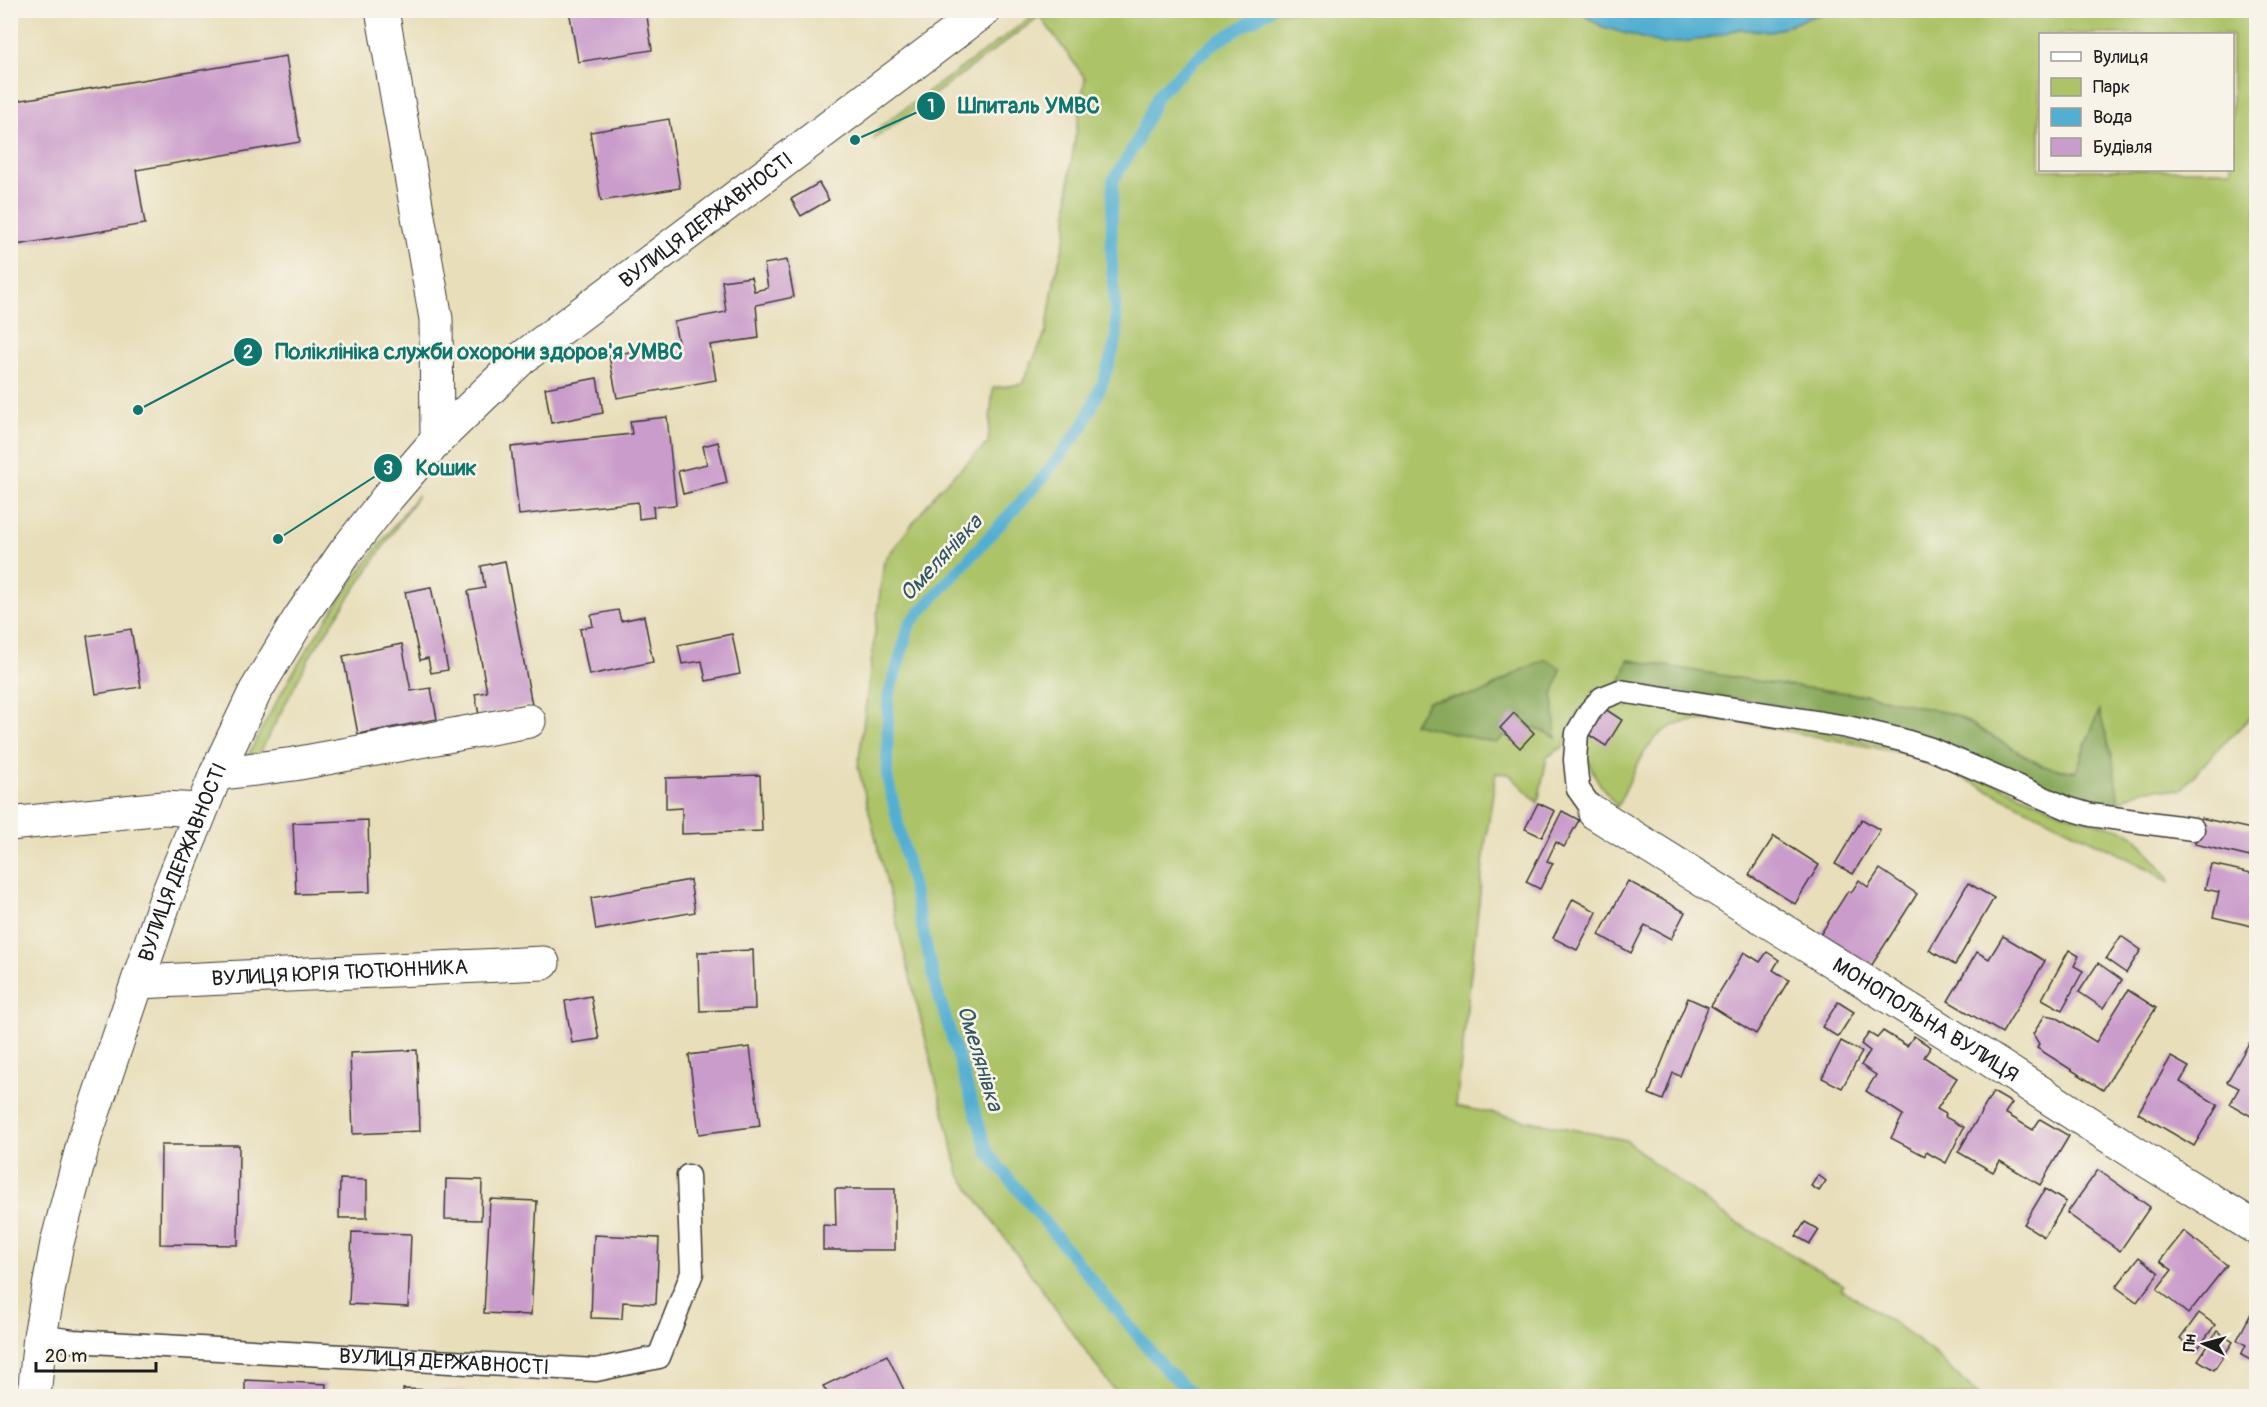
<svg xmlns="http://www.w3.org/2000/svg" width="2267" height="1407" font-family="Pangolin,sans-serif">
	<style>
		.green { fill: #acc368; stroke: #647042; stroke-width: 1.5; fill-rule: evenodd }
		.forest { fill: #89a95c; stroke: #52623c; stroke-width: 1.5 }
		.water { fill: #53afd1; stroke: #386676; stroke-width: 1.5 }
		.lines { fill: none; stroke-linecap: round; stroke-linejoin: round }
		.stream { stroke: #53afd1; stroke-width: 12 }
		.building { fill: #ca9ccb }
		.service-casing { stroke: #3b3934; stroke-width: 25 }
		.minor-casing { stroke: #3b3934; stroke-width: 35 }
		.tertiary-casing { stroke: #3b3934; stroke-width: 35 }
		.service { stroke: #fff; stroke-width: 22 }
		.minor { stroke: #fff; stroke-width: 33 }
		.tertiary { stroke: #fff; stroke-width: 33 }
		.labels { text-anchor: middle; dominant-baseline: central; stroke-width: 5; stroke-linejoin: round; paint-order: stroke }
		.street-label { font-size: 21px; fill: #1c1c1c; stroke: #f7f3e8 }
		.water-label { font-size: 22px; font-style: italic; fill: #325764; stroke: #f7f3e8 }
		.leader { fill: none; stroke: #0f766e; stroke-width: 2 }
		.callout-dot { fill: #0f766e; stroke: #f7f3e8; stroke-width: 2 }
		.mark-label { font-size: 18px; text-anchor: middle; font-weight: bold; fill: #fff }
		.callout-label { font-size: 22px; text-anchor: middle; font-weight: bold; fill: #0f766e; stroke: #f7f3e8; stroke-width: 5; stroke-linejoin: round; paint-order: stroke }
	</style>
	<rect width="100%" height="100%" fill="#f7f3e8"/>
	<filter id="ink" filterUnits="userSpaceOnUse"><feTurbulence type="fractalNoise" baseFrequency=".0167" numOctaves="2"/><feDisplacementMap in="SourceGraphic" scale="12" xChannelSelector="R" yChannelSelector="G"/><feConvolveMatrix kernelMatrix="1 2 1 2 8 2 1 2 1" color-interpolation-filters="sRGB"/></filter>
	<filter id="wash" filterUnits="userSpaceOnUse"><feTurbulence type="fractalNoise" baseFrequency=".008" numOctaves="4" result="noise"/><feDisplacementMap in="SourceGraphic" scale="24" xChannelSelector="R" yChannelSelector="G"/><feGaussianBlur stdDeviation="1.35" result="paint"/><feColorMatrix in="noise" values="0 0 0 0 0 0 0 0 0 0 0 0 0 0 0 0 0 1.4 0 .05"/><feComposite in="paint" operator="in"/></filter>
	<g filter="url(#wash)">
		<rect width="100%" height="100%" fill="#e8deba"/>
		<g class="green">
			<path d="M1040,11H1577L1603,27L1705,39L1738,29L1772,32L1810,17L1834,11H2256V712L2215,752L2180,791C2156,786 2138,787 2119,803L2112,756L2099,711L2084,747L2077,772L2043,766L1956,715L1873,696L1781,685L1629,660L1620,683L1579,710L1563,747L1547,757L1538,803L1509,774L1496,773L1486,839L1456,1106L1626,1140L1654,1163L1729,1218L1844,1285L1841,1289L1893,1322L1935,1354L1979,1396H1118L959,1174L858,767L884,561L939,489L988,443L993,388L1022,384L1046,332L1055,276L1066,236L1070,170L1085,78L1040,16L873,140L881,126ZM2040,34H2232V170H2040ZM1561,668L1553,696L1556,737L1536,728L1415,724L1428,701L1481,694L1523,669Z"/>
			<path d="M418,495L312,653L256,760H246C292,664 352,578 418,495Z"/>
			<path d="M1627,700L1752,718L1926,753L2068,815L2126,831L2137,838L2169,878V883L2151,870L2123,856L1918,756L1735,721C1711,720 1678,717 1659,735C1641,750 1628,786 1617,807C1602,788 1583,765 1586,738C1587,728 1599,714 1605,705Z"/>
		</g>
		<g class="forest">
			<polygon points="1546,659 1561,668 1553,696 1556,737 1536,728 1513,728 1496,743 1414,724 1428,701 1481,694 1523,669"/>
			<polygon points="1628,660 1781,685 1873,696 1956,715 2042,766 2076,772 2099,710 2112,756 2119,803 2107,806 2081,800 2036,783 1923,734 1856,717 1620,683"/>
		</g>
		<polygon class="water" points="1577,11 1834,11 1810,17 1772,32 1738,29 1705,39 1663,44 1603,27"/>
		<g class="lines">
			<polyline class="stream" points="1195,1396 1165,1369 988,1153 936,987 887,776 888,698 910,623 1040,481 1083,426 1103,382 1117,337 1111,249 1113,181 1135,145 1159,93 1210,46 1270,10"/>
		</g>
		<g id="blocks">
			<g class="building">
				<polygon points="569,10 646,10 652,50 578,62"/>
				<polygon points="286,56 300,142 136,170 145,224 10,246 10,102"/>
				<polygon points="669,119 680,188 601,201 590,132"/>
				<polygon points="819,183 829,200 801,216 791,199"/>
				<polygon points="787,260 794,297 756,305 759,338 710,345 716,380 617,398 609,356 678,342 674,322 726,312 722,281 751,277 754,291 768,288 764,264"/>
				<polygon points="597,378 603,413 551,423 545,388"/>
				<polygon points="667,417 676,505 653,507 654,517 639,519 638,502 519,515 511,447 632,434 630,421"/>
				<polygon points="718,442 727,483 683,494 678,471 707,464 703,446"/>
				<polygon points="505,561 532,705 479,715 475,694 487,692 468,591 485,588 481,566"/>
				<polygon points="431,587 448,670 431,673 428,658 420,660 405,592"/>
				<polygon points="618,610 621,621 644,616 653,662 589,675 580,629 593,626 591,615"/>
				<polygon points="131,629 141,687 96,694 87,636"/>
				<polygon points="732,634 740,674 706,681 702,661 682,664 678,645"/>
				<polygon points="402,644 411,691 431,688 437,719 358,734 343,656"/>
				<polygon points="1605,709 1622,720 1606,746 1589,735"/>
				<polygon points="1514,713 1534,733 1520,748 1500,728"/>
				<polygon points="760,775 762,831 682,834 682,808 666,809 666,778"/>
				<polygon points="1538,803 1555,811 1542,837 1525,829"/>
				<polygon points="1562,811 1579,820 1564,847 1556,842 1547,861 1553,863 1540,889 1526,882"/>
				<polygon points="2201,818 2256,830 2250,857 2195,844"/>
				<polygon points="1862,819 1880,830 1853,874 1835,864"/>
				<polygon points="368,820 370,892 296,894 293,823"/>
				<polygon points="1774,836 1819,865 1795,904 1749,875"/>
				<polygon points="2211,864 2256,874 2256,927 2213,917 2219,892 2205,889"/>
				<polygon points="1880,869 1917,894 1870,968 1820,935 1848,891 1851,893 1859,880 1868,887"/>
				<polygon points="690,880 695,912 596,930 591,898"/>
				<polygon points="1628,881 1685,912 1671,939 1645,925 1631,953 1599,935"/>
				<polygon points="1968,883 1994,898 1955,965 1929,950"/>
				<polygon points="1573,899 1597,912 1577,950 1553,938"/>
				<polygon points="2003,936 2045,961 2002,1033 1948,1001 1977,952 1989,959"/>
				<polygon points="2121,936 2141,950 2126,973 2106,959"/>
				<polygon points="753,950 755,1009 700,1011 698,952"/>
				<polygon points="2069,950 2079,956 2074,966 2083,971 2062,1010 2042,999"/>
				<polygon points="1744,952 1760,962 1767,952 1779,960 1773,970 1789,980 1756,1034 1711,1006"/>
				<polygon points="2098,963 2122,980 2103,1008 2079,992"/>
				<polygon points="2128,990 2156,1008 2103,1090 2037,1048 2039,1044 2033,1034 2045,1015 2056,1017 2096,1042"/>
				<polygon points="591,996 599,1039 572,1043 565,1001"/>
				<polygon points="1688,998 1708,1007 1680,1076 1673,1073 1663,1100 1649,1094"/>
				<polygon points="1838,1002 1854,1012 1838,1037 1822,1027"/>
				<polygon points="1883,1031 1907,1046 1914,1036 1931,1047 1924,1057 1957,1078 1937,1109 1946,1114 1945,1117 1964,1127 1946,1163 1926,1152 1925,1156 1891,1138 1903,1115 1866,1091 1876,1075 1861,1065 1870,1051 1861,1044 1869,1033 1877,1038"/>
				<polygon points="1841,1041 1862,1052 1842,1088 1822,1078"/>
				<polygon points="2249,1043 2256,1047 2256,1119 2230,1104 2239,1088 2227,1082"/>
				<polygon points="750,1047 760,1126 699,1134 689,1055"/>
				<polygon points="417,1050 420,1131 353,1134 350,1053"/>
				<polygon points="2171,1057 2189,1067 2180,1082 2218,1105 2194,1146 2138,1113"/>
				<polygon points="1993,1092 2012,1103 2005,1113 2033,1130 2040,1119 2069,1136 2040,1185 2000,1161 1993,1172 1958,1152"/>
				<polygon points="161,1145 239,1145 238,1245 160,1244"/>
				<polygon points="2098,1170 2150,1207 2120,1251 2067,1213"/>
				<polygon points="1818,1175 1826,1181 1819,1191 1811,1186"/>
				<polygon points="340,1179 367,1180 367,1218 339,1218"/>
				<polygon points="446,1179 482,1180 481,1220 445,1219"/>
				<polygon points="835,1189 895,1189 895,1250 823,1250 823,1225 836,1226"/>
				<polygon points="2045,1189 2066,1202 2044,1237 2024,1224"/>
				<polygon points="490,1199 537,1201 531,1315 484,1313"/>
				<polygon points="1805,1222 1819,1230 1810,1244 1796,1236"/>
				<polygon points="2184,1231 2227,1265 2188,1314 2157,1289 2172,1270 2160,1261"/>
				<polygon points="352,1232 411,1234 408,1307 349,1304"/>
				<polygon points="594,1235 659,1238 656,1304 623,1302 622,1319 591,1318"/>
				<polygon points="2139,1257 2159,1273 2137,1302 2116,1287"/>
				<polygon points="2256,1304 2256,1363 2241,1355 2246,1345 2237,1340"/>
				<polygon points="2199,1313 2215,1325 2196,1351 2180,1339"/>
				<polygon points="2217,1331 2233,1342 2214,1370 2198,1360"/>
				<polygon points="887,1355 907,1396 829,1396 823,1386"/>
				<polygon points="245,1380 326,1384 325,1396 245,1396"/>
				<polygon points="403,1389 467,1391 467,1396 403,1396"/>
			</g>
		</g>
	</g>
	<g filter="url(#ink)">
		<use href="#blocks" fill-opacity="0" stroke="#3b3934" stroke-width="1.5"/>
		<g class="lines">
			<g class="service-casing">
				<g id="service">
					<polyline points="1595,813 1578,789 1575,760 1577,733 1590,711 1602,698 1620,691 1847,727 1902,740 1931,749 2067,808 2091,815 2193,829"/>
					<path id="s1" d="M40,1336L73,1341L596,1370L659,1357L692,1273L688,1176"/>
				</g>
			</g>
			<g class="minor-casing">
				<g id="minor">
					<polyline points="382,10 436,319 437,440"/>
					<polyline points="216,774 294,764 529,721"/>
					<path id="s2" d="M1595,813L1984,1056L2149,1162L2256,1228"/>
					<polyline points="10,824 163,808 200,810"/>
					<path id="s3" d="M138,982L543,963"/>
				</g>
			</g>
			<g class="tertiary-casing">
				<g id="tertiary">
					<path id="s4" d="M34,1396L40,1336L57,1243L85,1137L165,901L216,774L255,692L299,619L345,552L388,497L437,440L522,358L985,10"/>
				</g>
			</g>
			<use href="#service" class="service"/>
			<use href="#minor" class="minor"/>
			<use href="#tertiary" class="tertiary"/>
		</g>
	</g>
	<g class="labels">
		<g class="street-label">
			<text stroke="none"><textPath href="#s4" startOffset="1401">ВУЛИЦЯ ДЕРЖАВНОСТІ</textPath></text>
			<text stroke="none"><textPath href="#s4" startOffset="556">ВУЛИЦЯ ДЕРЖАВНОСТІ</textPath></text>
			<text stroke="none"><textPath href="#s3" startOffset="202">ВУЛИЦЯ ЮРІЯ ТЮТЮННИКА</textPath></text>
			<text stroke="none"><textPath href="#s2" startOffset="390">МОНОПОЛЬНА ВУЛИЦЯ</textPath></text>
			<text stroke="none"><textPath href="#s1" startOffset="405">ВУЛИЦЯ ДЕРЖАВНОСТІ</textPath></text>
		</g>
		<g class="water-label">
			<text transform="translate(941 558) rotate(-47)">Омелянівка</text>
			<text transform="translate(980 1058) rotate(73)">Омелянівка</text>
		</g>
	</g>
	<path class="leader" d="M855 140L931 106M138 410L248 352M278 539L388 468"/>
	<g class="callout-dot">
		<circle cx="855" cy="140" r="6"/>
		<circle cx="138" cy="410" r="6"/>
		<circle cx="278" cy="539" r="6"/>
		<circle cx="931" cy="106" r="15"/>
		<circle cx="248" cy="352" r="15"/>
		<circle cx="388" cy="468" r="15"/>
	</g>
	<g class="mark-label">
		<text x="931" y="112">1</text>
		<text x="248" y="358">2</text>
		<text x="388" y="474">3</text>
	</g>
	<g class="callout-label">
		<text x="1029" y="113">Шпиталь УМВС</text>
		<text x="479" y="359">Поліклініка служби охорони здоров'я УМВС</text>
		<text x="446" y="475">Кошик</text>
	</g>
	<rect width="2267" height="1407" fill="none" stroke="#f7f3e8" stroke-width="36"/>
	<rect x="2039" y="33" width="195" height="138" fill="#f7f3e8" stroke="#9f9d96" stroke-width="1.5"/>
	<rect x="2051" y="52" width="30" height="9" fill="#ffffff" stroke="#9f9d96" stroke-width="1.5"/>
	<text x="2093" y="63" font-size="18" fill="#1c1c1c">Вулиця</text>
	<rect x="2051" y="78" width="30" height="18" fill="#acc368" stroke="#9f9d96" stroke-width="1.5"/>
	<text x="2093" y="93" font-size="18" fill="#1c1c1c">Парк</text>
	<rect x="2051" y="108" width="30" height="18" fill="#53afd1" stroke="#9f9d96" stroke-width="1.5"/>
	<text x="2093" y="123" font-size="18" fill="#1c1c1c">Вода</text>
	<rect x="2051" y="138" width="30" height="18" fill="#ca9ccb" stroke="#9f9d96" stroke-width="1.5"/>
	<text x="2093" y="153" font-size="18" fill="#1c1c1c">Будівля</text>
	<g transform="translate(2204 1344) rotate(275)" stroke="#f7f3e8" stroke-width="4.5" paint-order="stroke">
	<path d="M0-4.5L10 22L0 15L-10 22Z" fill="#1c1c1c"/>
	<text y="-9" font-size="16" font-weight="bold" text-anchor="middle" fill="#1c1c1c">Пн</text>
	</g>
	<path d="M36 1362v9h120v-9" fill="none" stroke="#1c1c1c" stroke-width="3"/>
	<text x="45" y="1362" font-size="18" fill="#1c1c1c" stroke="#f7f3e8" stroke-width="4.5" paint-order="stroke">20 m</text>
</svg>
